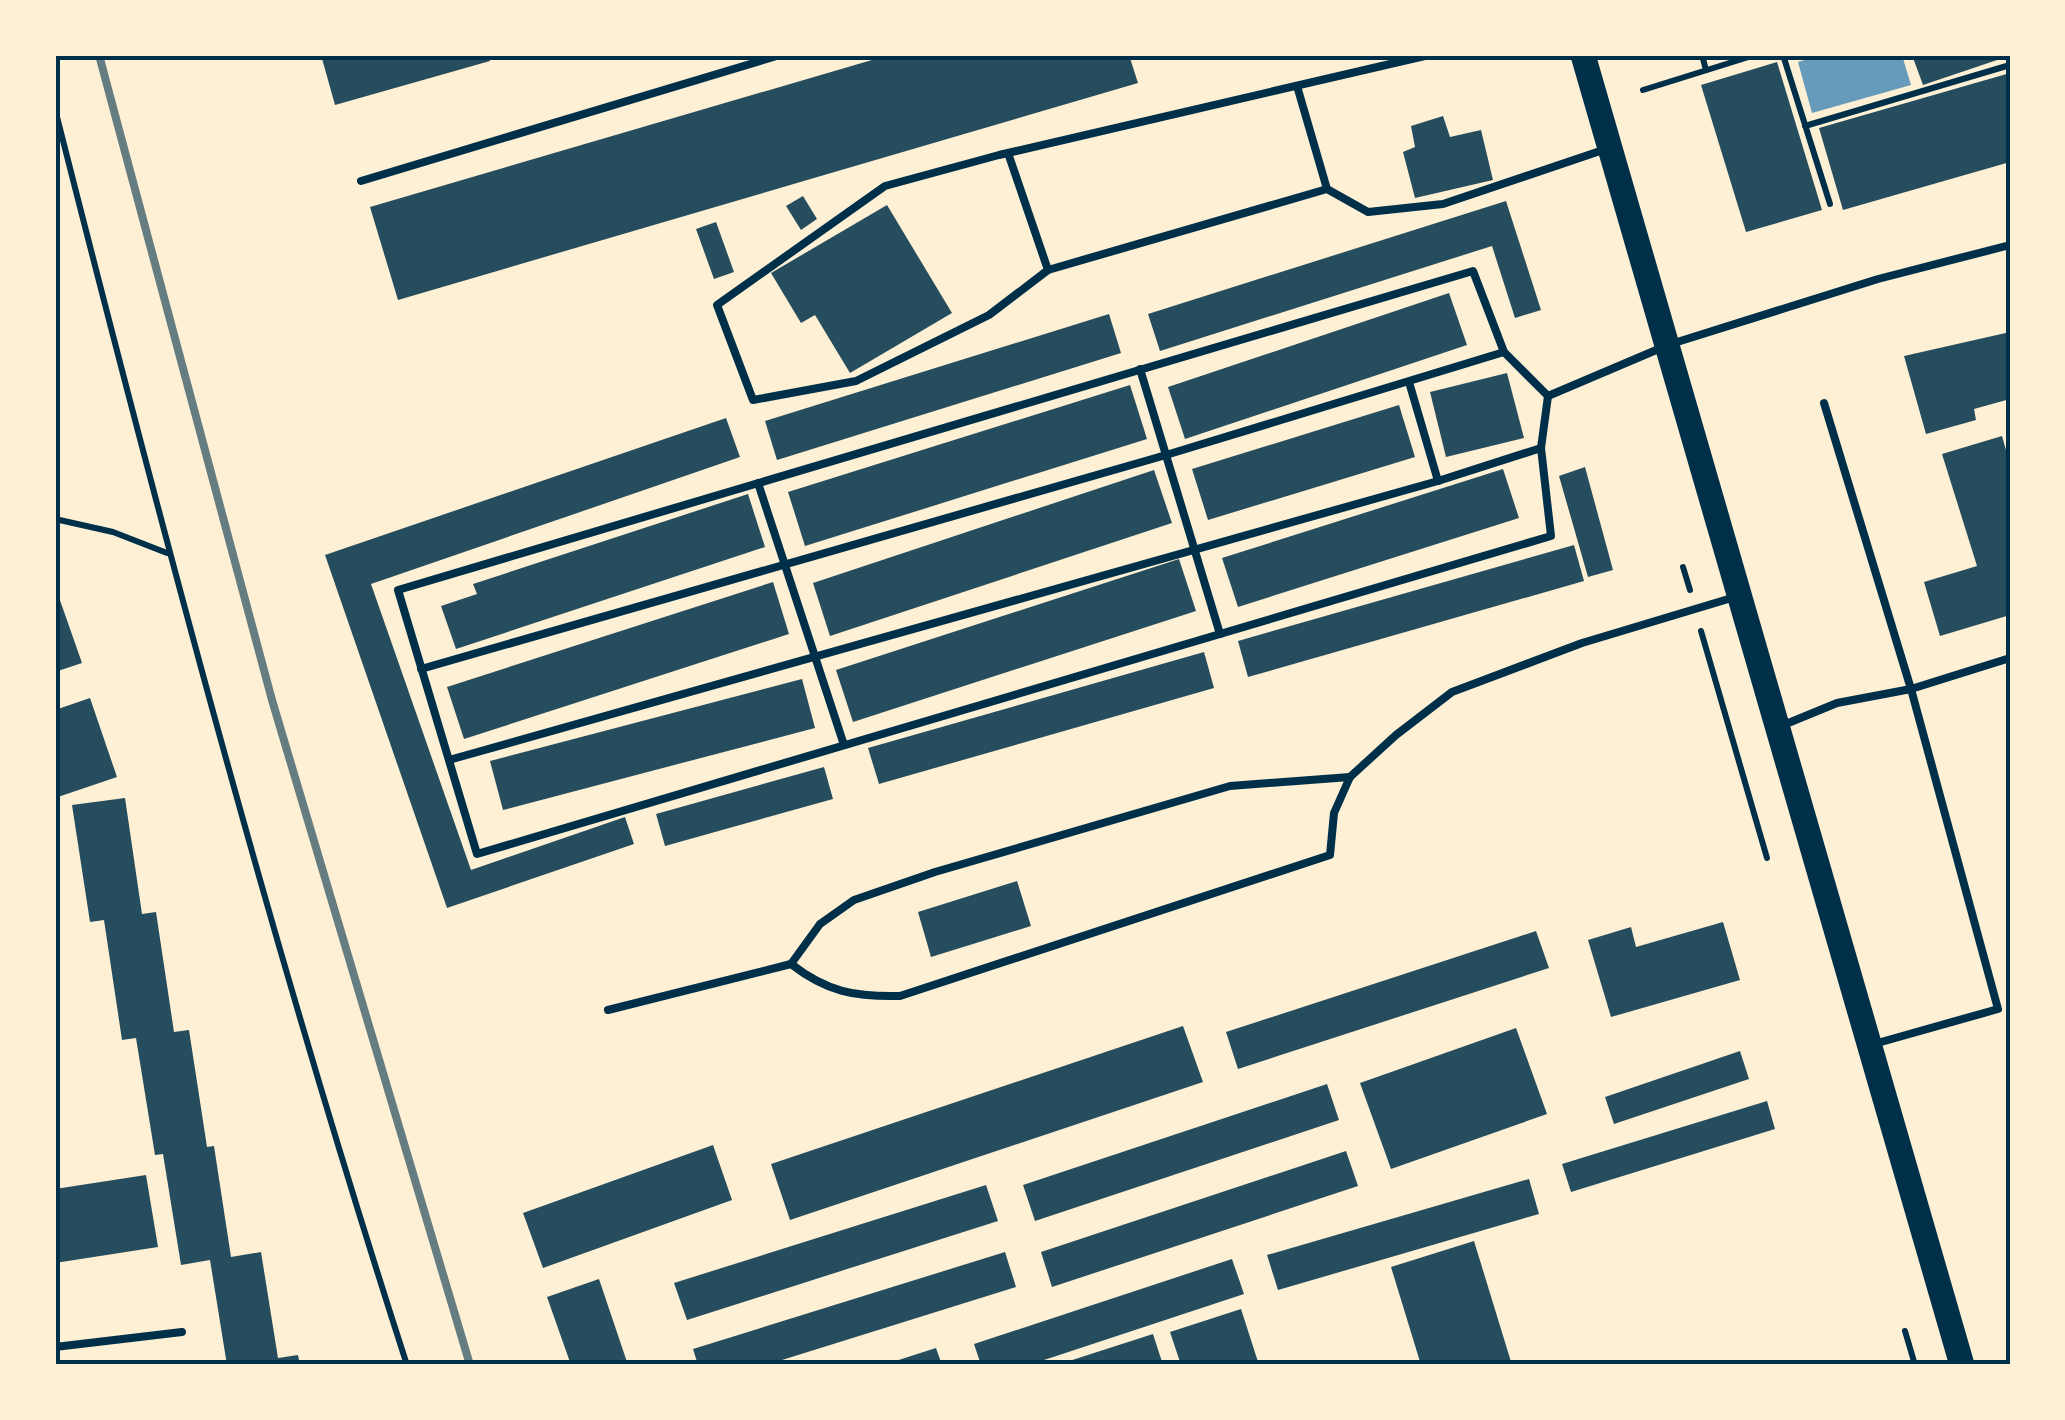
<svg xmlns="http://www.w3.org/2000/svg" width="2065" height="1420" font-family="'Times New Roman',serif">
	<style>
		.water { fill: #669bbc }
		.building { fill: #264d5e }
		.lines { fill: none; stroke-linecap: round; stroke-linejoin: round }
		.path { stroke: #003049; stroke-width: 6 }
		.service { stroke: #003049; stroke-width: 8 }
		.primary { stroke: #003049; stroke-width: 25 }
		.rail { stroke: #657d81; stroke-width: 8 }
		.neatline { fill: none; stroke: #003049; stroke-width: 4 }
	</style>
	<rect width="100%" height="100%" fill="#fdf0d5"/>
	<polygon class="water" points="1822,55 1902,55 1911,85 1812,113 1798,62"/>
	<g class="building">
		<polygon points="321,55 488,55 490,61 335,105"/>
		<polygon points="889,55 1129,55 1138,83 398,300 370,207"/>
		<polygon points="1912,55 2009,55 2009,56 1923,85"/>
		<polygon points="1777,62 1822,210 1746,232 1701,85"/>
		<polygon points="2010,73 2010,162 1843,210 1819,128"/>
		<polygon points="1443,116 1450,137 1481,130 1493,180 1415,198 1403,152 1415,147 1411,126"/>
		<polygon points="803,196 817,219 801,230 786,206"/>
		<polygon points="1506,201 1541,310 1515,318 1492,246 1160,351 1148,314"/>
		<polygon points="887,205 952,313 850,373 815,315 801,323 771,273"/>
		<polygon points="716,222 734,272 714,279 696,229"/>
		<polygon points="1449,293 1467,345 1185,439 1168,387"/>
		<polygon points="1109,314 1121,353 777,460 765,421"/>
		<polygon points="2010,332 2010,399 1974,409 1976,420 1926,434 1904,356"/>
		<polygon points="1507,373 1524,438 1446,457 1430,392"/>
		<polygon points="1130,385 1147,439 805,546 788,492"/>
		<polygon points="1399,405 1415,457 1208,520 1192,469"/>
		<polygon points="726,418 740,457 371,584 471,870 625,817 634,844 447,908 325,555"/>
		<polygon points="2002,436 2010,464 2010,615 1940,636 1924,582 1977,566 1942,454"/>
		<polygon points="1585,467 1613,570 1588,577 1559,476"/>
		<polygon points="1503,469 1519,518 1238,607 1222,558"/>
		<polygon points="1154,470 1172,523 830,636 813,583"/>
		<polygon points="748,494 765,547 456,649 441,606 477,594 473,584"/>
		<polygon points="1574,545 1584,581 1248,677 1238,641"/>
		<polygon points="1179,559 1196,611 853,722 836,670"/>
		<polygon points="773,582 789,634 464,739 447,687"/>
		<polygon points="55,586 82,663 55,672"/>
		<polygon points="1204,652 1214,688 879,784 868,748"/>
		<polygon points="802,679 815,728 503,810 490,761"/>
		<polygon points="90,698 117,777 55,798 55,710"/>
		<polygon points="824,767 833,799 665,846 656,814"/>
		<polygon points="125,798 142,914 156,912 174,1032 189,1030 207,1147 214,1146 231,1257 261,1252 278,1358 298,1355 300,1365 227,1365 210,1260 181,1265 163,1154 155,1155 136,1038 122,1040 104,920 90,922 72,805"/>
		<polygon points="1017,881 1031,926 931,957 918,912"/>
		<polygon points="1723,922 1740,980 1611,1017 1588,940 1631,927 1636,947"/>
		<polygon points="1536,931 1549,968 1238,1069 1226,1032"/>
		<polygon points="1183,1026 1203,1082 790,1220 771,1164"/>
		<polygon points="1516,1028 1547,1114 1391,1169 1360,1083"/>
		<polygon points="1740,1051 1749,1079 1614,1124 1605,1097"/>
		<polygon points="1327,1084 1339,1120 1035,1221 1023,1185"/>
		<polygon points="1767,1101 1775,1129 1571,1192 1562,1164"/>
		<polygon points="713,1145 732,1200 543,1268 523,1213"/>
		<polygon points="1346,1151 1358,1186 1052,1287 1041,1252"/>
		<polygon points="146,1175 158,1247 55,1263 55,1189"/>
		<polygon points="1529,1179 1539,1214 1278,1290 1267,1255"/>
		<polygon points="986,1185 998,1221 687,1320 674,1283"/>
		<polygon points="1474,1241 1512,1365 1421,1365 1391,1267"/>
		<polygon points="1005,1252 1016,1287 766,1365 698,1365 693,1349"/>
		<polygon points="1232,1259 1244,1294 1029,1365 981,1365 974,1344"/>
		<polygon points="599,1279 628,1365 571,1365 547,1297"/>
		<polygon points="1241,1309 1259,1365 1181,1365 1170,1332"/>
		<polygon points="1153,1334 1163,1365 1067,1365 1066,1362"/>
		<polygon points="936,1348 942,1365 886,1365 886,1364"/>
	</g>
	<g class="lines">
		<g class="path">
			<polyline points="1702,55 1706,70"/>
			<polyline points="1783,55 1830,204"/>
			<polyline points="1643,90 1755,55"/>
			<path d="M55,109C162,531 273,951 407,1365"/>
			<polyline points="1805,126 2010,65"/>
			<polyline points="55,519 113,532 167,553"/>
			<polyline points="1683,567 1690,590"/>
			<polyline points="1701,631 1767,858"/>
			<polyline points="1905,1331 1915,1365"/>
		</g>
		<g class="service">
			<polyline points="1297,86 1327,189"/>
			<polyline points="1008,153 1048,270 989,315 856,381 753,400 717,305 885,186 999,155 1429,55"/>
			<polyline points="361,181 780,55"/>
			<polyline points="1048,270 1327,189 1368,212 1443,204 1606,149"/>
			<polygon points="1473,271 1504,352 1548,396 1541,448 1551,536 477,854 398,590"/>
			<polyline points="1674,343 1878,279 2010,245"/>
			<polyline points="1140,369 1220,634"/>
			<polyline points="1409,382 1438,481"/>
			<polyline points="1548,396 1661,348"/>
			<polyline points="1824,403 1911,689 2010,658"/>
			<polyline points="758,483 844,745"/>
			<polyline points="421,669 1166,455 1504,352"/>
			<polyline points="1781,726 1837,703 1911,689 1998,1009 1874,1044"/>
			<polyline points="449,760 1438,481 1541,448"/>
			<polyline points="791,964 820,924 854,900 935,872 1230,786 1350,777"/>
			<path d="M608,1010L791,964C827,992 855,997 900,996L1330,855L1334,813L1350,777L1396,735L1452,692L1582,643L1735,597"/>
			<polyline points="55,1347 182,1332"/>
		</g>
		<polyline class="primary" points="1583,55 1962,1365"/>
		<polyline class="rail" points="99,55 272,700 470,1365"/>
	</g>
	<rect width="2065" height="1420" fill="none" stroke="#fdf0d5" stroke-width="115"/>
	<rect x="58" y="58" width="1950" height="1304" class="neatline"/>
</svg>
